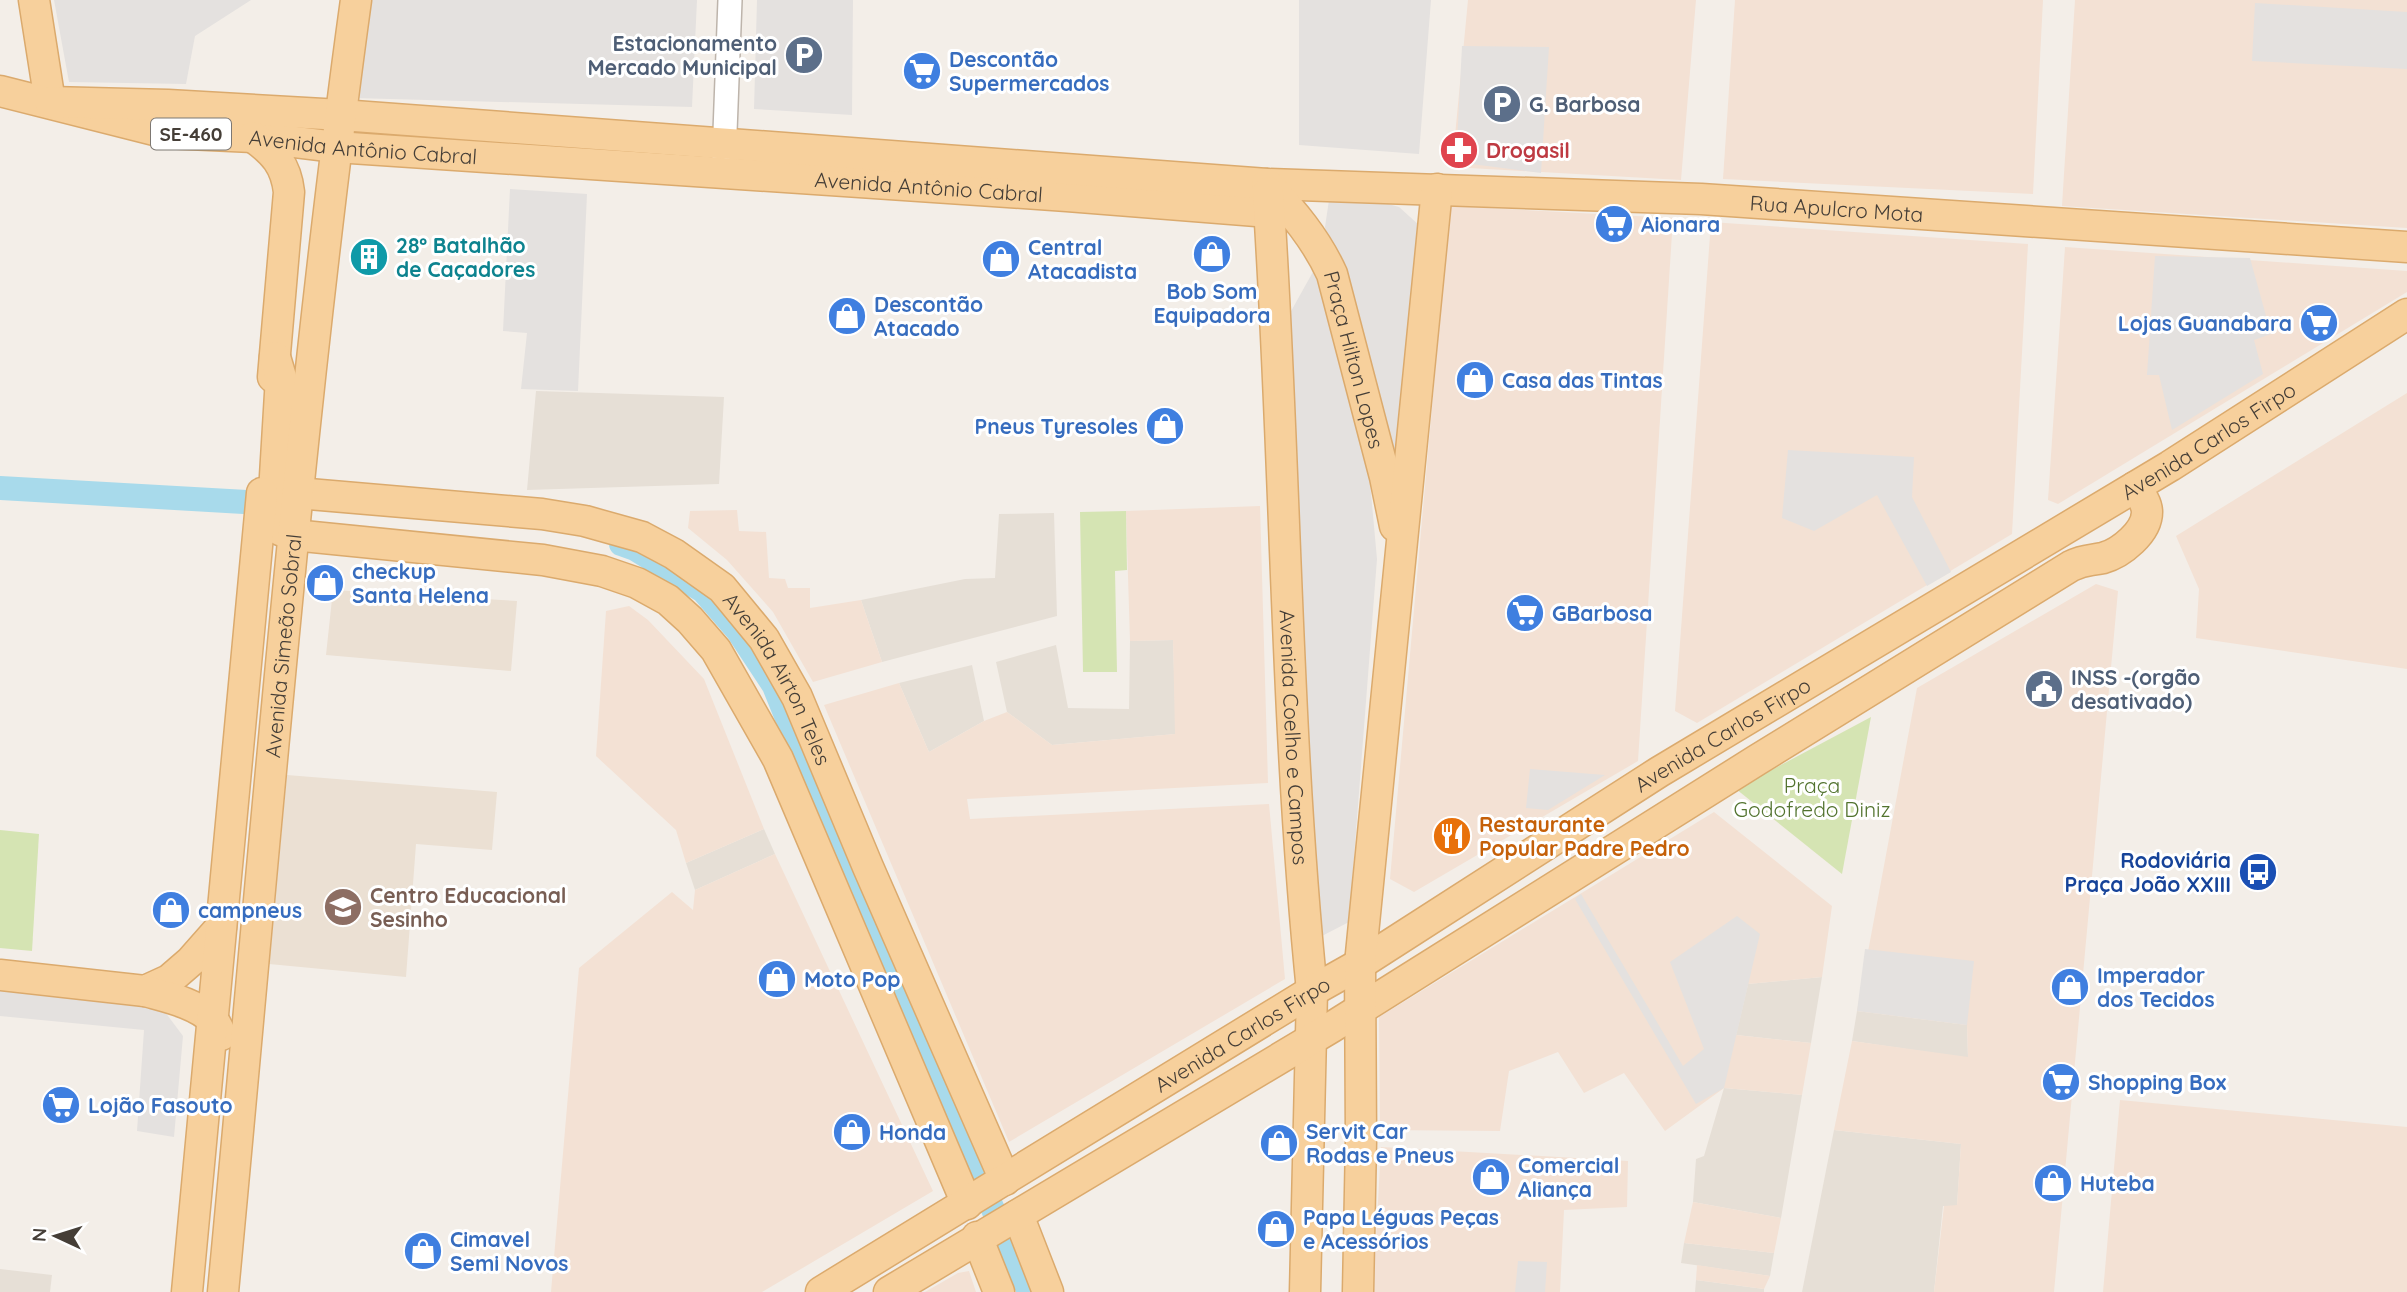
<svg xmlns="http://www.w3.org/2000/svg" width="2407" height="1292" font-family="Quicksand,sans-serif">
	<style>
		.residential { fill: #e6dfd6 }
		.commercial { fill: #f3e1d4 }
		.education { fill: #ebe0d3 }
		.green { fill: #d5e4b3 }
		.parking { fill: #e4e1df }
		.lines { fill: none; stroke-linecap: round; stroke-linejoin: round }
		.canal { stroke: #a8daeb; stroke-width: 24 }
		.minor-casing { stroke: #bdb4ab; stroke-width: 26 }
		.major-casing { stroke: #dbaa6d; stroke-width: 33 }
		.minor { stroke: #fff; stroke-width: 23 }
		.major { stroke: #f7d09c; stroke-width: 30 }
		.labels { text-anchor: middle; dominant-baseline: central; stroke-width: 6; stroke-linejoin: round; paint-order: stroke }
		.shield { fill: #fff; stroke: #7d7873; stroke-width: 2 }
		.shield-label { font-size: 19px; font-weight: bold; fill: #453e37 }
		.service-label { font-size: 21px; font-weight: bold; fill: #4e5e75; stroke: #fff; text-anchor: start }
		.shop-label { font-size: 21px; font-weight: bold; fill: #366cbe; stroke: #fff; text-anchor: start }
		.street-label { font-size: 21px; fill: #453e37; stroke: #fff }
		.health-label { font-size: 21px; font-weight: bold; fill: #be3a42; stroke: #fff; text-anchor: start }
		.culture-label { font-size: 21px; font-weight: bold; fill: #0d838f; stroke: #fff; text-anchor: start }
		.park-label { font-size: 21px; fill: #52732e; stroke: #fff }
		.food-label { font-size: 21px; font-weight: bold; fill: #c56008; stroke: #fff; text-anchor: start }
		.transit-label { font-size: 21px; font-weight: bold; fill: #164399; stroke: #fff; text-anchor: end }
		.education-label { font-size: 21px; font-weight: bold; fill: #785e54; stroke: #fff; text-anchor: start }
	</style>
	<rect width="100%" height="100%" fill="#f3eee8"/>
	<g class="residential">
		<polygon points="536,391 724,397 719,484 527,490"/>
		<polygon points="1054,513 1057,616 882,662 861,600 965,579 995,578 999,514"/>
		<polygon points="1173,640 1176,734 1052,745 1007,712 996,662 1056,645 1068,708 1129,709 1130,641"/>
		<polygon points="972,665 984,721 929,752 899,683"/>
		<polygon points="764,829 775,854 695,890 686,863"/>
		<polygon points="1822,977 1811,1043 1736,1035 1748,984"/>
		<polygon points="1857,1011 1967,1025 1968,1058 1852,1041"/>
		<polygon points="1724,1088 1802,1095 1781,1218 1693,1202 1696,1159 1704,1156"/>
		<polygon points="1834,1130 1961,1144 1957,1206 1943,1206 1934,1292 1802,1292"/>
		<polygon points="1684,1243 1774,1253 1770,1276 1681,1263"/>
		<polygon points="0,1269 52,1275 50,1292 0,1292"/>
		<polygon points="1696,1280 1764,1289 1764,1292 1695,1292"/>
	</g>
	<g class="commercial">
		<polygon points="1468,0 1696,0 1681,180 1452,167"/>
		<polygon points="1735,0 2043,0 2033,194 1723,179"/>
		<polygon points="2075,0 2407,0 2407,228 2062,206"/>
		<polygon points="1450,206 1673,218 1638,761 1414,892 1390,879"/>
		<polygon points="1711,222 2028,244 2012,534 1697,723 1675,711"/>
		<polygon points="2065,247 2407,271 2407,292 2058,504 2048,500"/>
		<polygon points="2407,393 2407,669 2196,638 2199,589 2176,536"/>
		<polygon points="1260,506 1268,783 967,799 970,819 1269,804 1285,979 1009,1142 824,705 899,683 929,752 984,721 1007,712 1052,745 1175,734 1173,640 1130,641 1126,511"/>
		<polygon points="737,510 739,531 766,532 769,578 785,579 788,588 810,588 810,608 861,600 882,662 813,682 773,612 727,560 688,528 690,511"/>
		<polygon points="2096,584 2118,591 2054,1292 1934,1292 1944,1206 1957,1205 1961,1144 1834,1130 1852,1041 1968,1057 1967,1025 1857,1011 1917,688"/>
		<polygon points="629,606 648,620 704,679 764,829 686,863 676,830 596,756 606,611"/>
		<polygon points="1714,812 1832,906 1822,977 1748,984 1736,1035 1811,1043 1802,1095 1724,1088 1665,1131 1624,1073 1584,1093 1558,1052 1509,1071 1500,1131 1380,1130 1379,1017"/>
		<polygon points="775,854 933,1191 762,1292 551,1292 579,968 672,892 693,910 695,890"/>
		<polygon points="2120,1100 2407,1127 2407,1292 2103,1292"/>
		<polygon points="1381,1147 1628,1161 1627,1207 1564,1210 1560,1292 1373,1292"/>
		<polygon points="1693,1202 1781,1218 1774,1253 1684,1243"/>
		<polygon points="1697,1265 1770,1276 1764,1289 1696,1280"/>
		<polygon points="969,1271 976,1292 925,1292 958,1273"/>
	</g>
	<g class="education">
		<polygon points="333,590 517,601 511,671 326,655"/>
		<polygon points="287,775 497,792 492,850 416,844 406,977 269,964"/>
	</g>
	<g class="green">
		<polygon points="1126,511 1127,570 1115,571 1117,672 1083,672 1080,512"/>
		<polygon points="1871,717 1842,874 1736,789"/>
		<polygon points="0,830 39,834 32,951 0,948"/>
	</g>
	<g class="parking">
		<polygon points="54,0 251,0 195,36 186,84 69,82"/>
		<polygon points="363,0 697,0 692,107 353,98"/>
		<polygon points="757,0 853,0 852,115 754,109"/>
		<polygon points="1299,0 1431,0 1419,154 1299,145"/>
		<polygon points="2255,3 2407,12 2407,69 2252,61"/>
		<polygon points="1462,46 1549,47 1541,173 1456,162"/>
		<polygon points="510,189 587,194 578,391 521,389 527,333 503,331"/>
		<polygon points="1329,200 1374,200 1399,207 1420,226 1398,474 1331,258 1325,227"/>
		<polygon points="2155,256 2250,258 2271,334 2254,340 2263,374 2172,430 2159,375 2147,375"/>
		<polygon points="1314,270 1366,438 1377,559 1349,922 1318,938 1285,322"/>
		<polygon points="1788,450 1914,457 1912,497 1951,572 1927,586 1877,495 1814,531 1782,518"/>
		<polygon points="1530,769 1605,775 1548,810 1526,808"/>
		<polygon points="1581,894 1683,1066 1704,1049 1670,962 1737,916 1760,934 1724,1088 1696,1104 1575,899"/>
		<polygon points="1865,949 1974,961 1967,1025 1857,1011"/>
		<polygon points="0,987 138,999 162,1008 183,1036 174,1137 137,1131 144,1030 0,1016"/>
		<polygon points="1518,1261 1547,1262 1545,1292 1515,1292"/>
	</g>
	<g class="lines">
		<g class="canal">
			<polyline points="0,488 280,504"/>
			<polyline points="621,544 635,549 703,591 737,630 774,686 881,952 1029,1292"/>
		</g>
		<g class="minor-casing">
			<polyline id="minor" points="724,158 730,0"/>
		</g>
		<g class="major-casing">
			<g id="major">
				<polyline points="34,0 50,102"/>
				<path id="s1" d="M0,91L166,133L253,137L336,147L1067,196L1269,212"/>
				<path id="s2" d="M50,102L168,105L341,115L1267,184L1701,199L2407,247"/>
				<path d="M253,137C274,152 286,165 289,192L273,377"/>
				<path id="s3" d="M1267,184C1293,212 1316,239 1332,274L1385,477L1395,526"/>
				<path id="s4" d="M1268,192C1286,458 1285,725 1312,991L1305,1292"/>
				<polyline points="275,357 281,377 273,509 280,530 293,535 543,560 602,571 637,583 668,600 690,620 716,650 778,759 967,1204"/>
				<path id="s5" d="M297,493L542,514L585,521L642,537L674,554L722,588L764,639L797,697L868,867L1005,1180"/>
				<polyline points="0,975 145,991 169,980 191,961 221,927"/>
				<path d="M145,991C166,997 196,1003 213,1020C216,1024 219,1030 221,1035"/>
				<polyline points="1018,1215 1048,1292"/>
				<polyline points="977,1237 999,1292"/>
				<polyline points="187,1292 262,493"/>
				<path id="s6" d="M223,1292C264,861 297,429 356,0"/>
				<path id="s7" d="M821,1292L1312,991L1360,964L1659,772L2170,466L2407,314"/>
				<path d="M889,1292L1332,1027L1757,760L2071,566C2085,559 2089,561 2103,558C2121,553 2147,532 2147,512C2147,503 2140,494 2135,487"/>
				<polyline points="1358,1292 1361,1140 1360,964 1437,189"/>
			</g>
		</g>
		<use href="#minor" class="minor"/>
		<use href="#major" class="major"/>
	</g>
	<defs>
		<g id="parking-disc" transform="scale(2.0125)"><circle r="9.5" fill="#5c6f8a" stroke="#fff"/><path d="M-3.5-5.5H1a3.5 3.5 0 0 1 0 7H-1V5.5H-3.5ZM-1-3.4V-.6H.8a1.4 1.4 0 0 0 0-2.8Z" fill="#fff"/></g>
		<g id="supermarket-disc" transform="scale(2.0125)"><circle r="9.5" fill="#3f7fe0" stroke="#fff"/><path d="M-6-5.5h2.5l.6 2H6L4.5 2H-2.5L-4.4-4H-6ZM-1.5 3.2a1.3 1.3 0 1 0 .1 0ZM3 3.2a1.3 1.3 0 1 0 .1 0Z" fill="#fff"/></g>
		<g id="pharmacy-disc" transform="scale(2.0125)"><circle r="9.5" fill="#e0444e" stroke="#fff"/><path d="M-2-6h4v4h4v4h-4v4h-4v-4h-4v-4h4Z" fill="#fff"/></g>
		<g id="shop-disc" transform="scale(2.0125)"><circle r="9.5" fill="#3f7fe0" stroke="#fff"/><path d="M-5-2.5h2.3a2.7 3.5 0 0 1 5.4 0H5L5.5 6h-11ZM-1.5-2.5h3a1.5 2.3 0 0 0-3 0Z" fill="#fff"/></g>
		<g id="building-disc" transform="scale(2.0125)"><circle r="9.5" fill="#0f9aa8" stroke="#fff"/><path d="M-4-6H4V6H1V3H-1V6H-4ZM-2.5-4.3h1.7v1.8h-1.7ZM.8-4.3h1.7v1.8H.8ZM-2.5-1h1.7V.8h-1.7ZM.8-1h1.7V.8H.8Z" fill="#fff"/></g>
		<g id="civic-disc" transform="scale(2.0125)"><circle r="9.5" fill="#5c6f8a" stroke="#fff"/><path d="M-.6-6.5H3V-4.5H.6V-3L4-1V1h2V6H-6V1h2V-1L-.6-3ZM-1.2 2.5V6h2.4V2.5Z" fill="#fff"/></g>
		<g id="restaurant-disc" transform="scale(2.0125)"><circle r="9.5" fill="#e8710a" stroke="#fff"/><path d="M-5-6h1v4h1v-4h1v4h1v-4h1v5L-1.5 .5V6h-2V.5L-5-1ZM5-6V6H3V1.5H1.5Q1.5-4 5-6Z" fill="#fff"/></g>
		<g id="bus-disc" transform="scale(2.0125)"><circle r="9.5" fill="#1a4fb4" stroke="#fff"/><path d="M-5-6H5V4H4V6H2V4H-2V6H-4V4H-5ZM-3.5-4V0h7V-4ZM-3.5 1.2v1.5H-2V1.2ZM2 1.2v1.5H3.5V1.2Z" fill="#fff"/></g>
		<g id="school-disc" transform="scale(2.0125)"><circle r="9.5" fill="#8d6e63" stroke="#fff"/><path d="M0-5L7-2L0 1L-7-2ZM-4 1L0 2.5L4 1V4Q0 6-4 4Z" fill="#fff"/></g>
	</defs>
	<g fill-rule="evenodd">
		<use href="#parking-disc" x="804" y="55"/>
		<use href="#supermarket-disc" x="922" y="71"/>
		<use href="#parking-disc" x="1502" y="104"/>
		<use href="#pharmacy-disc" x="1459" y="150"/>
		<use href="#supermarket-disc" x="1614" y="224"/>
		<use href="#shop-disc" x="1212" y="254"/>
		<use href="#building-disc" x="369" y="257"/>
		<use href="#shop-disc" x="1001" y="259"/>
		<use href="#shop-disc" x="847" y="316"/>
		<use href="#supermarket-disc" x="2319" y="323"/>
		<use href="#shop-disc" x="1475" y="380"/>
		<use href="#shop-disc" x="1165" y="426"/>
		<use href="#shop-disc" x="325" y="583"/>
		<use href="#supermarket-disc" x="1525" y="613"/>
		<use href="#civic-disc" x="2044" y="689"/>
		<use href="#restaurant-disc" x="1452" y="836"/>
		<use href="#bus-disc" x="2258" y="872"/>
		<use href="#school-disc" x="343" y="907"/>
		<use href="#shop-disc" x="171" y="910"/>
		<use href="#shop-disc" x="777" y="979"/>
		<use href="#shop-disc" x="2070" y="987"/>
		<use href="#supermarket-disc" x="2061" y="1082"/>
		<use href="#supermarket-disc" x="61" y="1105"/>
		<use href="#shop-disc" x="852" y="1132"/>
		<use href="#shop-disc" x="1279" y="1143"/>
		<use href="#shop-disc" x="1491" y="1177"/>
		<use href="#shop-disc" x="2053" y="1183"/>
		<use href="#shop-disc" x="1276" y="1229"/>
		<use href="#shop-disc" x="423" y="1251"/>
	</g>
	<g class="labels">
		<rect class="shield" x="151" y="118.5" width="80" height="31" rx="5"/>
		<g class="shield-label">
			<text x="191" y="134">SE-460</text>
		</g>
		<g class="service-label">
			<text x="777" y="43" text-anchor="end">Estacionamento<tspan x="777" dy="24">Mercado Municipal</tspan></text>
			<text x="1529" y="104">G. Barbosa</text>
			<text x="2071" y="677">INSS -(orgão<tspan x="2071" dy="24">desativado)</tspan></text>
		</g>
		<g class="shop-label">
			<text x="949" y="59">Descontão<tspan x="949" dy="24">Supermercados</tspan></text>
			<text x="1641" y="224">Aionara</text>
			<text x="1028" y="247">Central<tspan x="1028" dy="24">Atacadista</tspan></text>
			<text x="1212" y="291" text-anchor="middle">Bob Som<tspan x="1212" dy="24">Equipadora</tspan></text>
			<text x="874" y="304">Descontão<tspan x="874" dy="24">Atacado</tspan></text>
			<text x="2292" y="323" text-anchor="end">Lojas Guanabara</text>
			<text x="1502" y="380">Casa das Tintas</text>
			<text x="1138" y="426" text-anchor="end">Pneus Tyresoles</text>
			<text x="352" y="571">checkup<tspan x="352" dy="24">Santa Helena</tspan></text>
			<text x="1552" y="613">GBarbosa</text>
			<text x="198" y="910">campneus</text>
			<text x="2097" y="975">Imperador<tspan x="2097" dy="24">dos Tecidos</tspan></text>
			<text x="804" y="979">Moto Pop</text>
			<text x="2088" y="1082">Shopping Box</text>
			<text x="88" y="1105">Lojão Fasouto</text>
			<text x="1306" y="1131">Servit Car<tspan x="1306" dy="24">Rodas e Pneus</tspan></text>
			<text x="879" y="1132">Honda</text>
			<text x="1518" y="1165">Comercial<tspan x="1518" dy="24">Aliança</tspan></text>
			<text x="2080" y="1183">Huteba</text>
			<text x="1303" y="1217">Papa Léguas Peças<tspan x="1303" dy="24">e Acessórios</tspan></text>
			<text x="450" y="1239">Cimavel<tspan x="450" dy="24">Semi Novos</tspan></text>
		</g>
		<g class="street-label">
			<text stroke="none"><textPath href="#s1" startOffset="369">Avenida Antônio Cabral</textPath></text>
			<text stroke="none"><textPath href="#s1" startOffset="936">Avenida Antônio Cabral</textPath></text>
			<text stroke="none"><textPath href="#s2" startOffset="1790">Rua Apulcro Mota</textPath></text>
			<text stroke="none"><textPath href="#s3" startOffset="200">Praça Hilton Lopes</textPath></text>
			<text stroke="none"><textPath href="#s7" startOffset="1628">Avenida Carlos Firpo</textPath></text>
			<text stroke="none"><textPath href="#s6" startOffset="649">Avenida Simeão Sobral</textPath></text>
			<text stroke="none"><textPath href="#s5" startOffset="551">Avenida Airton Teles</textPath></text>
			<text stroke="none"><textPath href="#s7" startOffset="1060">Avenida Carlos Firpo</textPath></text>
			<text stroke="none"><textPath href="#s4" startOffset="546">Avenida Coelho e Campos</textPath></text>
			<text stroke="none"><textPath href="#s7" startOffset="494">Avenida Carlos Firpo</textPath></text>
		</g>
		<g class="health-label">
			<text x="1486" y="150">Drogasil</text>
		</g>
		<g class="culture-label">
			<text x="396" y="245">28º Batalhão<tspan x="396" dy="24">de Caçadores</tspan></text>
		</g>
		<g class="park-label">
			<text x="1812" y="785">Praça<tspan x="1812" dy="24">Godofredo Diniz</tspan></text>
		</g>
		<g class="food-label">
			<text x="1479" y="824">Restaurante<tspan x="1479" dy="24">Popular Padre Pedro</tspan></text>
		</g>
		<g class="transit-label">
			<text x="2231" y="860">Rodoviária<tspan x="2231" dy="24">Praça João XXIII</tspan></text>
		</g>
		<g class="education-label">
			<text x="370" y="895">Centro Educacional<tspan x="370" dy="24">Sesinho</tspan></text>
		</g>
	</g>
	<g transform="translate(56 1236) rotate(274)" stroke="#ffffff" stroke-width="5" paint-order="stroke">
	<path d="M0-5L12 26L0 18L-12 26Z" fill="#453e37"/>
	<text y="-10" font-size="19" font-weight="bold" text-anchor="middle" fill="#453e37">N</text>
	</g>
</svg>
